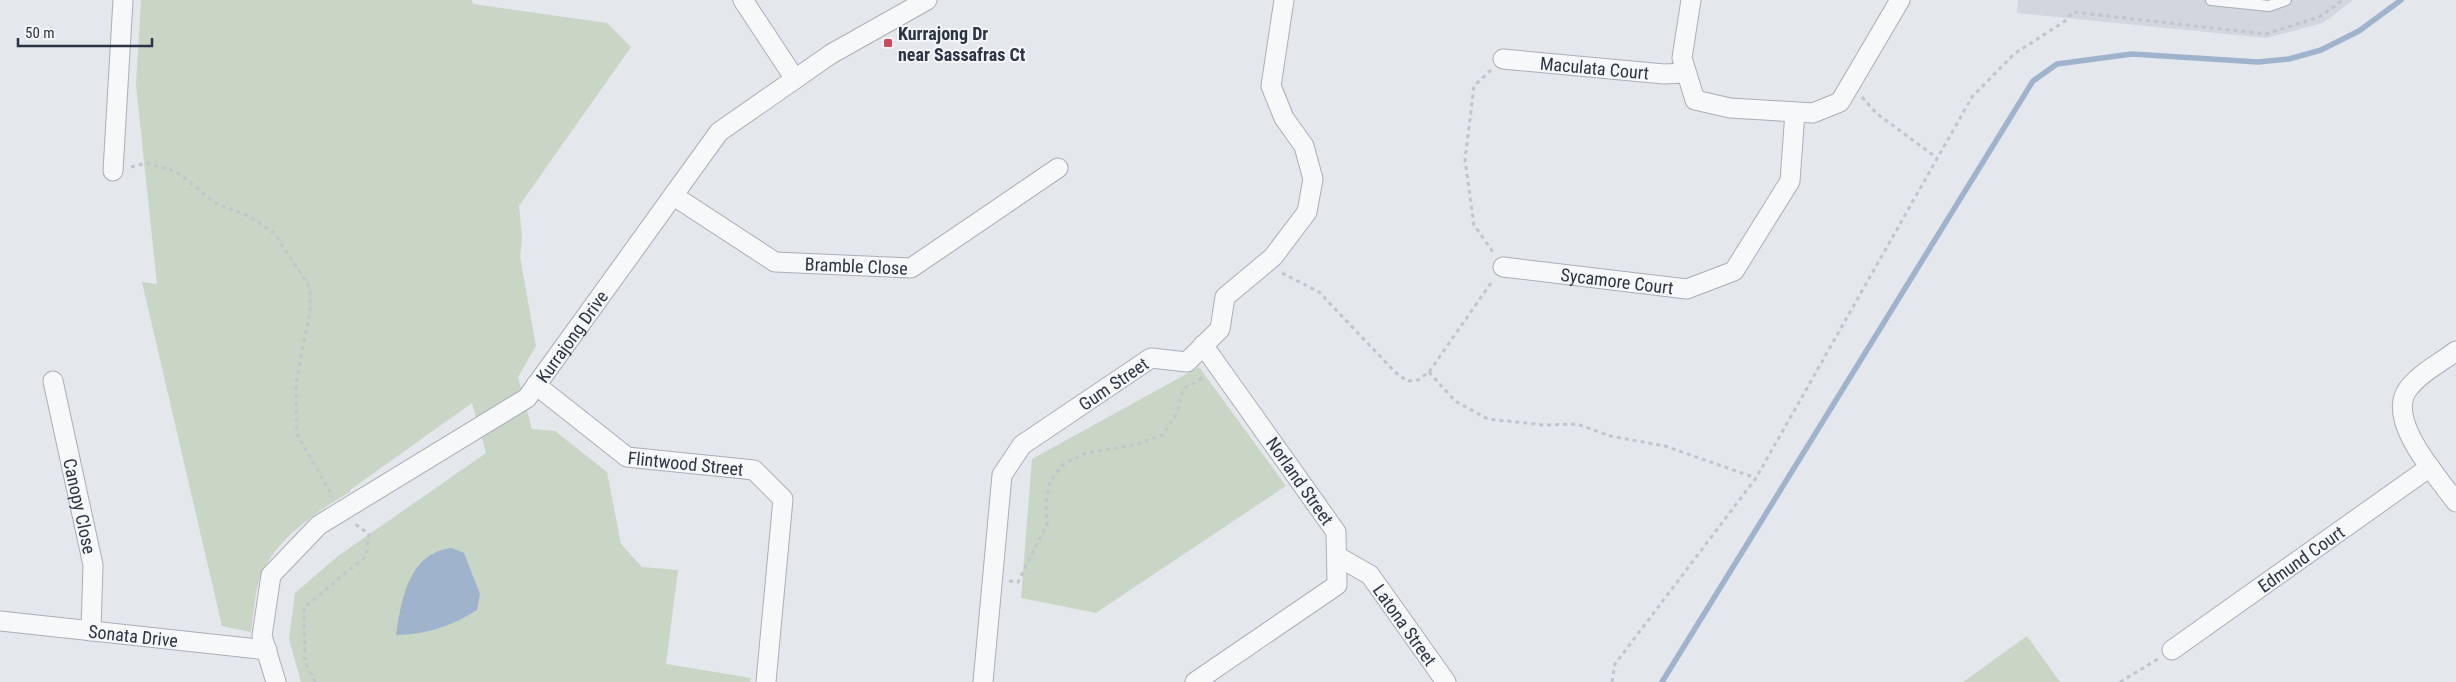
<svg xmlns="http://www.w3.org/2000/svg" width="2456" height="682" font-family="'Roboto Condensed',sans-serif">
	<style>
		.built { fill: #d2d6de }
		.green { fill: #c9d6c5 }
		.water { fill: #9fb4cc }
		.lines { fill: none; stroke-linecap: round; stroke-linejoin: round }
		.stream { stroke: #9fb4cc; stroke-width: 5.5 }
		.service-casing { stroke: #a9aeb7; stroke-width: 12 }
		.minor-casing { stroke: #a9aeb7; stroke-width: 21 }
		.path { stroke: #c2c5cb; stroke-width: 3; stroke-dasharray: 4 4; stroke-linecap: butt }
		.service { stroke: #f7f8fa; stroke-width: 10 }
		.minor { stroke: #f7f8fa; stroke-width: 19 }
		.poi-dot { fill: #d1495b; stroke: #f4f6f9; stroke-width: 2 }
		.labels { text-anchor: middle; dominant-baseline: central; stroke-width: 4; stroke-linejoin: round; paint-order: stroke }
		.poi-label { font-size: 18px; font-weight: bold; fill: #2b3445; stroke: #f4f6f9; text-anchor: start }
		.street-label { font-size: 18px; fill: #2b3445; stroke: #f4f6f9 }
	</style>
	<rect width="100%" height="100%" fill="#e4e7ec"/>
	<polygon class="built" points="2018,0 2353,0 2323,23 2266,38 2017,13"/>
	<g class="green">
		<path d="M141,0H472L473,4L607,23L631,47L519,206L522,237L520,257L536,346L518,377L532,429L555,431L607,472L621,544L642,567L678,570L666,664L751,678L750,682H301L289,639L295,593L338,556L486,453L472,403L350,490V492C317,511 276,539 261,575C254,592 254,614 251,632L222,626L142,282L157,284L136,85Z"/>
		<polygon points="1199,367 1286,486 1096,613 1021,598 1032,459"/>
		<polygon points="2027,636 2060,682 1963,682"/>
	</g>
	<path class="water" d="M452,548L464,553L480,594L477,610C452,626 425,635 396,635C401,600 409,552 452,548Z"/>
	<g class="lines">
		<polyline class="stream" points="1662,682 2033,81 2057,64 2132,54 2258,62 2289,59 2321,50 2359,31 2401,0"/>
		<g class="service-casing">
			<polyline id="service" points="2211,0 2269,6 2286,0"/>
		</g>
		<g class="minor-casing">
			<g id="minor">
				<polyline points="743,0 795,79"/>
				<polyline points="1691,0 1682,58 1695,100 1730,108 1813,113 1840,102 1900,0"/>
				<path id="s1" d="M1503,59L1664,74L1686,73"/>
				<polyline points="113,171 123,0"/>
				<path id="s2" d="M674,196L775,262L911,268L1058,168"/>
				<path id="s3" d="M1503,267L1687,289L1734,271L1790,181L1795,112"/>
				<path d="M2456,351C2440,363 2420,373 2408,389C2385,420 2438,477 2456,502"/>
				<path id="s4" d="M53,381L93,565L91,631"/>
				<path id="s5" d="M536,385L627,457L754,470L783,499L766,682"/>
				<path id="s6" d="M1337,556L1370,575L1446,682"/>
				<path id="s7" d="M0,621L267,650"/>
				<path id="s8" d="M2172,650L2430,467"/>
				<path id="s9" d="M276,682L262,636L271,575L319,525L527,398L719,132L831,54L927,0"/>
				<path id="s10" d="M983,682L1002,475L1022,445L1151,358L1187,362L1220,329L1225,297L1273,257L1307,212L1313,179L1304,146L1284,118L1271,86L1284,0"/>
				<polyline points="1195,682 1337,585 1336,532 1203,345"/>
			</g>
		</g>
		<g class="path">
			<polyline points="1491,70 1474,86 1465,160 1474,225 1493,252"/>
			<polyline points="1862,97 1876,113 1937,158"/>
			<polyline points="131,167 147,163 177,172 215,203 249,216 274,233 300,272 310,288 310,311 296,383 297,434 333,497"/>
			<polyline points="1282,273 1319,292 1395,372 1407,381 1418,380 1429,372 1493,280"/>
			<polyline points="1429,372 1455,401 1488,419 1544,425 1577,424 1610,436 1665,446 1756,478"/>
			<polyline points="1009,581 1018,582 1047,524 1046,502 1050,481 1064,464 1086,453 1134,445 1163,435 1177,413 1183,389 1204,377"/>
			<polyline points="315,682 305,662 304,608 366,556 369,534 355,524"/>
			<polyline points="1612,682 1615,664 1756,478 1972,97 2014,54 2065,21 2073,12 2266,34 2319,17 2343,0"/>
			<polyline points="2120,682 2158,659"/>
		</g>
		<use href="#service" class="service"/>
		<use href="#minor" class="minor"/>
	</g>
	<rect class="poi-dot" x="883" y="38" width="10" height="10" rx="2.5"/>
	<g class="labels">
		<g class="poi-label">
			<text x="898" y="33">Kurrajong Dr<tspan x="898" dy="21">near Sassafras Ct</tspan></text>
		</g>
		<g class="street-label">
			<text stroke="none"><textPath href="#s1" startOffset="92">Maculata Court</textPath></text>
			<text stroke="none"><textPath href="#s2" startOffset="202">Bramble Close</textPath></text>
			<text stroke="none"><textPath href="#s3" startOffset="115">Sycamore Court</textPath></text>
			<text stroke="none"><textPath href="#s9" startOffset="499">Kurrajong Drive</textPath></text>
			<text stroke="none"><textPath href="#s10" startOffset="354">Gum Street</textPath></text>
			<text stroke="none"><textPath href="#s5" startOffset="175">Flintwood Street</textPath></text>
			<text transform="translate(1300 481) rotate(55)">Norland Street</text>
			<text stroke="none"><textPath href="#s4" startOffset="128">Canopy Close</textPath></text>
			<text stroke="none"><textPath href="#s8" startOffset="158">Edmund Court</textPath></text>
			<text stroke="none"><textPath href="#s6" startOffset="99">Latona Street</textPath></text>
			<text stroke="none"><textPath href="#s7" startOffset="134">Sonata Drive</textPath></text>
		</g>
	</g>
	<path d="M18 38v8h134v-8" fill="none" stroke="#2b3445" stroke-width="2.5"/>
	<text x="25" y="38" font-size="15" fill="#2b3445" stroke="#f4f6f9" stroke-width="4" paint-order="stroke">50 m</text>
</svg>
